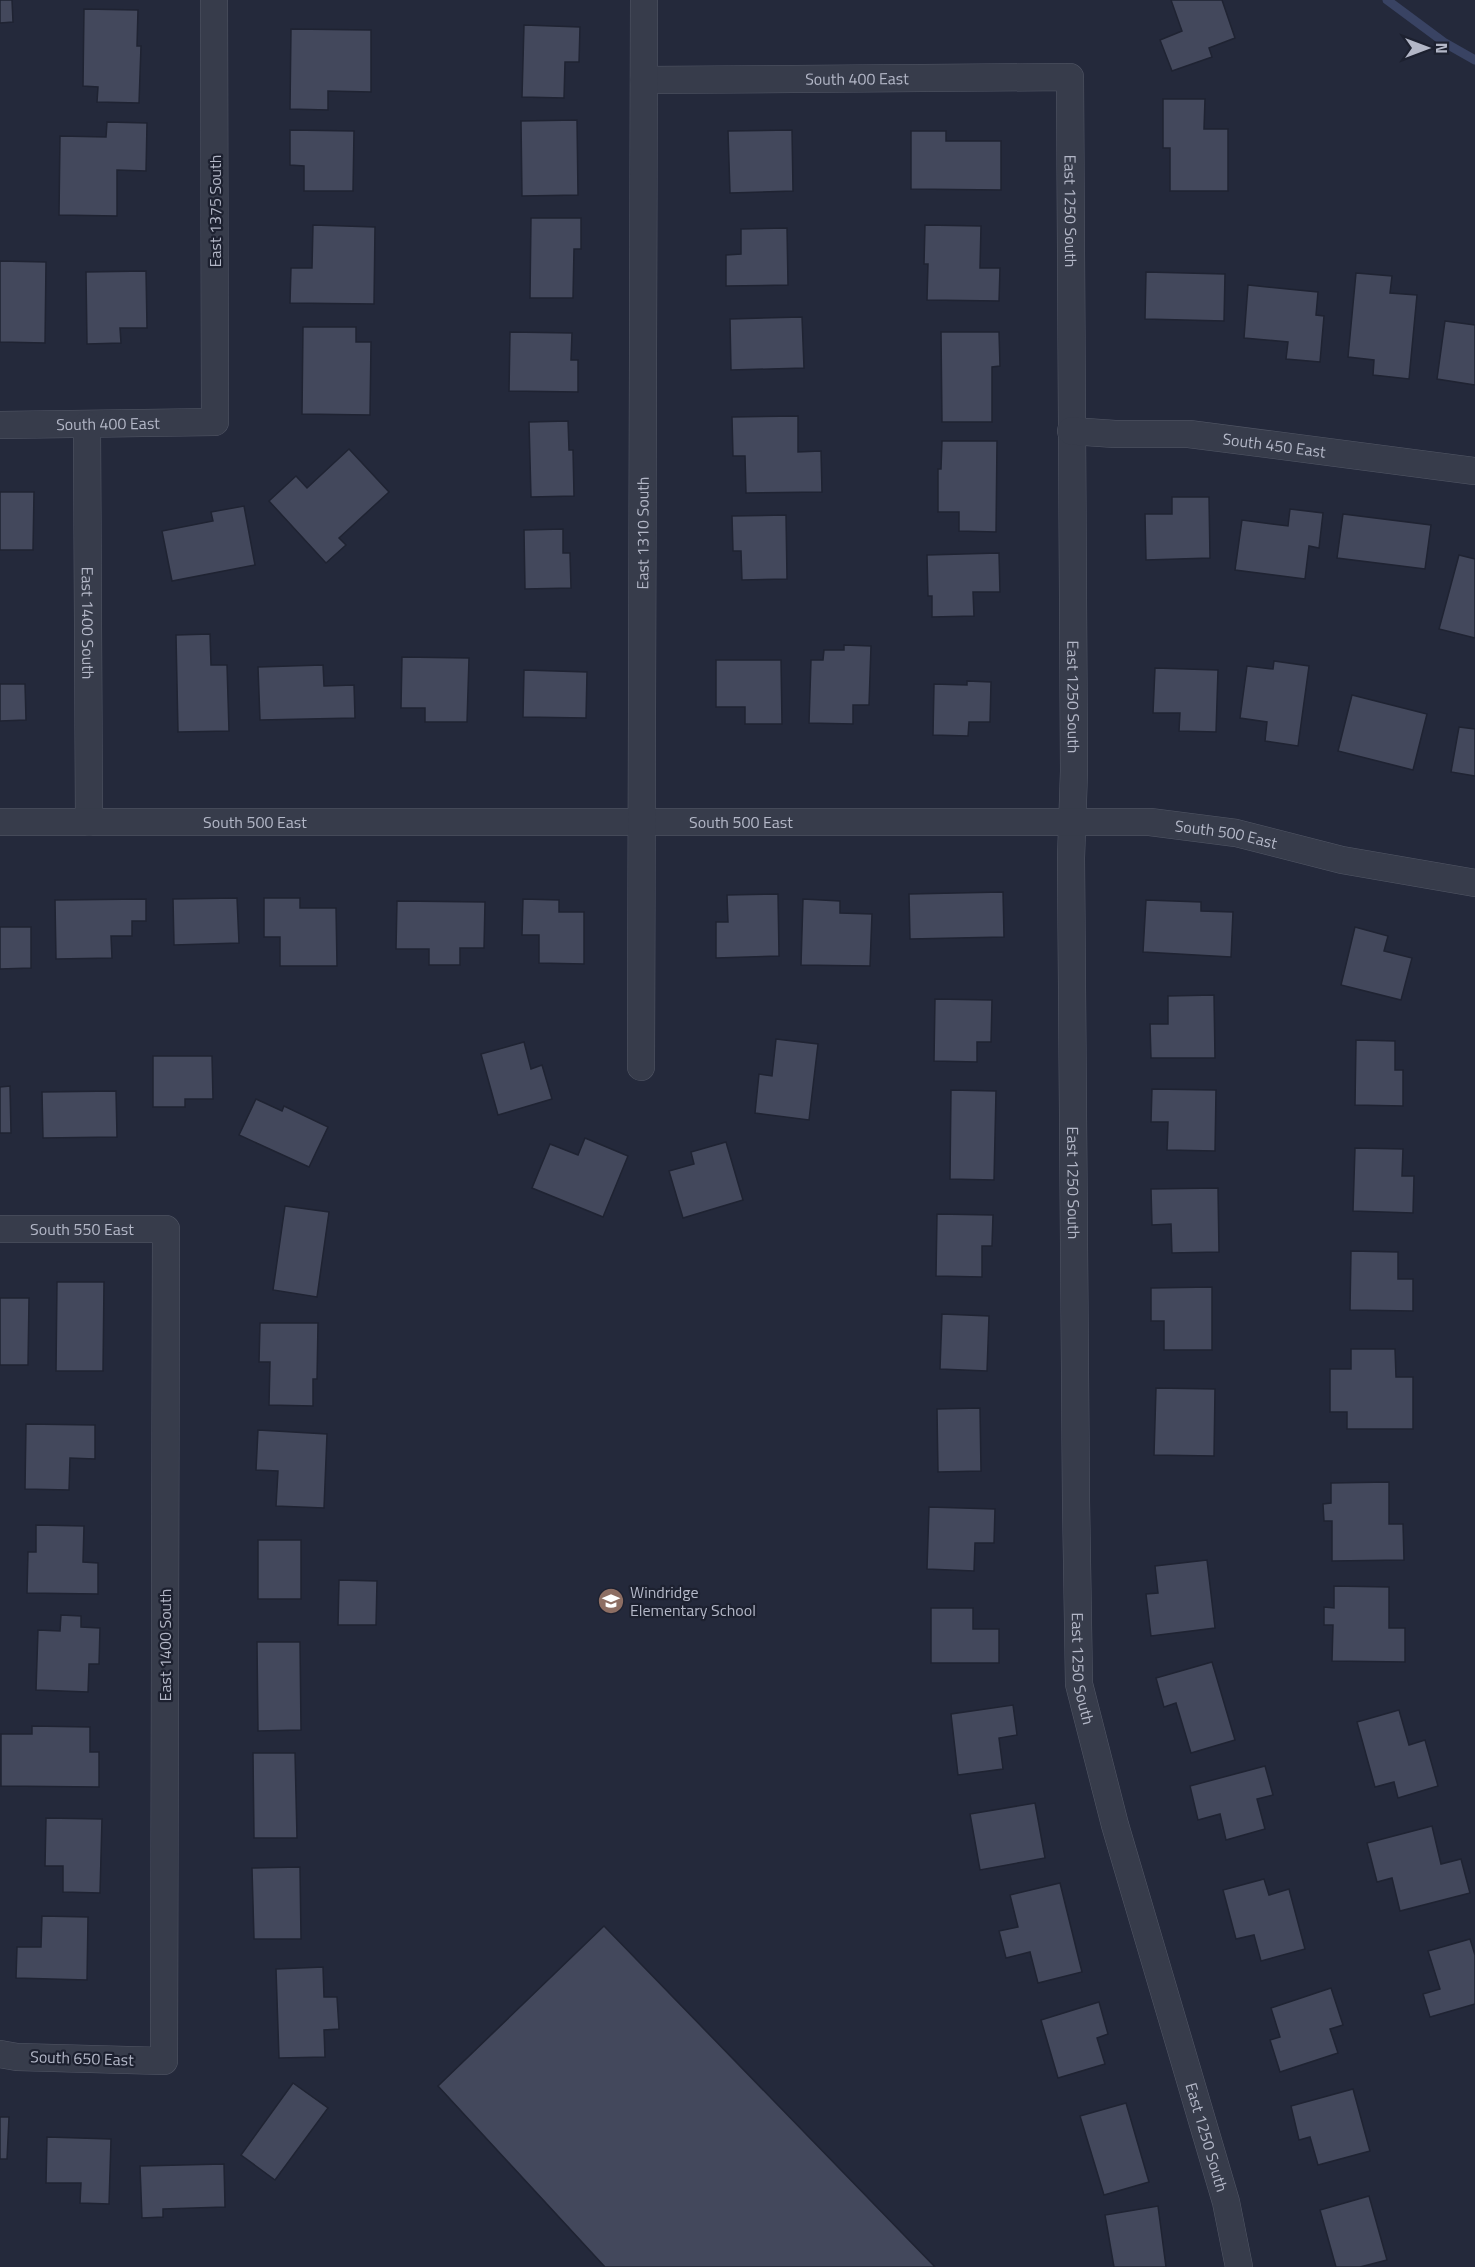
<svg xmlns="http://www.w3.org/2000/svg" width="1475" height="2267" font-family="'Titillium Web',sans-serif">
	<style>
		.lines { fill: none; stroke-linecap: round; stroke-linejoin: round }
		.stream { stroke: #394363; stroke-width: 9 }
		.building { fill: #43485c; stroke: #1f2332; stroke-width: 1.5 }
		.minor-casing { stroke: #525766; stroke-width: 28 }
		.minor { stroke: #373c4b; stroke-width: 27 }
		.labels { text-anchor: middle; dominant-baseline: central; stroke-width: 4.5; stroke-linejoin: round; paint-order: stroke }
		.street-label { font-size: 16px; fill: #b3b7c7; stroke: #1d2130 }
		.poi-label { font-size: 16px; fill: #b3b7c7; stroke: #1d2130; text-anchor: start }
	</style>
	<rect width="100%" height="100%" fill="#24293b"/>
	<g class="lines">
		<polyline class="stream" points="1387,0 1445,43 1475,60"/>
	</g>
	<g class="building">
		<polygon points="0,0 12,0 13,22 0,23"/>
		<polygon points="1171,0 1222,0 1235,38 1209,48 1212,57 1172,71 1160,40 1182,31"/>
		<polygon points="84,9 138,10 137,46 141,46 139,103 97,102 98,87 83,86"/>
		<polygon points="524,25 580,27 579,62 565,62 564,98 522,97"/>
		<polygon points="291,29 371,30 371,92 328,91 328,110 290,109"/>
		<polygon points="1163,99 1205,99 1204,129 1228,129 1228,191 1170,191 1170,148 1163,148"/>
		<polygon points="577,120 578,195 522,196 521,121"/>
		<polygon points="107,122 147,123 146,171 117,170 117,216 59,215 60,136 106,137"/>
		<polygon points="290,130 354,131 353,191 304,191 304,166 290,165"/>
		<polygon points="792,130 793,191 730,193 728,131"/>
		<polygon points="911,131 946,131 946,141 1001,141 1001,190 911,189"/>
		<polygon points="531,218 581,218 581,249 574,249 573,298 530,298"/>
		<polygon points="313,225 375,227 374,304 290,303 291,268 312,268"/>
		<polygon points="925,225 981,226 980,268 1000,268 999,301 927,300 928,264 924,264"/>
		<polygon points="787,228 788,285 726,286 726,255 741,254 741,229"/>
		<polygon points="0,261 46,262 45,343 0,342"/>
		<polygon points="146,271 147,328 120,328 121,343 87,344 86,272"/>
		<polygon points="1146,272 1225,274 1224,321 1145,319"/>
		<polygon points="1356,273 1392,276 1390,293 1417,295 1409,379 1373,375 1374,360 1348,357"/>
		<polygon points="1248,285 1318,292 1316,315 1324,316 1320,362 1286,359 1288,342 1244,338"/>
		<polygon points="802,317 804,368 731,370 730,319"/>
		<polygon points="1445,321 1475,325 1475,385 1437,379"/>
		<polygon points="303,327 356,327 356,342 371,342 370,415 302,414"/>
		<polygon points="510,332 572,333 571,360 578,360 578,392 509,391"/>
		<polygon points="941,332 999,332 1000,366 992,367 992,422 942,422"/>
		<polygon points="798,416 798,452 821,451 822,492 746,493 745,456 733,456 732,417"/>
		<polygon points="568,421 569,450 573,450 574,496 531,497 529,422"/>
		<polygon points="942,441 997,441 996,532 959,531 959,512 938,512 938,469 941,469"/>
		<polygon points="349,449 389,492 339,538 346,545 326,563 269,501 296,476 307,488"/>
		<polygon points="0,492 34,492 33,550 0,550"/>
		<polygon points="1172,497 1209,497 1210,558 1146,560 1145,514 1172,514"/>
		<polygon points="244,506 255,565 172,581 162,531 213,521 211,512"/>
		<polygon points="1290,509 1323,513 1319,548 1309,546 1305,579 1235,570 1242,520 1288,526"/>
		<polygon points="1343,514 1431,525 1425,569 1337,558"/>
		<polygon points="786,515 787,579 742,580 741,551 733,551 732,516"/>
		<polygon points="563,529 563,553 570,553 571,588 525,589 524,530"/>
		<polygon points="999,553 1000,592 973,592 974,616 932,617 932,596 928,596 927,555"/>
		<polygon points="1459,555 1475,559 1475,638 1439,629"/>
		<polygon points="210,634 211,665 227,665 229,731 178,732 176,635"/>
		<polygon points="844,645 871,646 869,705 853,705 853,724 809,723 811,660 823,660 824,650 844,650"/>
		<polygon points="402,657 469,658 467,722 425,722 425,708 401,708"/>
		<polygon points="716,660 781,660 782,724 745,724 745,707 716,707"/>
		<polygon points="1274,661 1309,666 1298,746 1265,741 1267,722 1240,718 1247,666 1273,669"/>
		<polygon points="323,665 324,686 354,685 355,718 260,720 258,667"/>
		<polygon points="1155,668 1218,670 1216,732 1179,731 1180,713 1153,713"/>
		<polygon points="524,670 587,672 586,718 523,717"/>
		<polygon points="967,681 991,682 990,722 969,722 968,736 933,735 934,684 967,685"/>
		<polygon points="0,684 25,684 26,720 0,721"/>
		<polygon points="1352,695 1427,714 1413,770 1338,751"/>
		<polygon points="1459,727 1475,729 1475,776 1451,772"/>
		<polygon points="1003,892 1004,937 910,939 909,894"/>
		<polygon points="778,894 779,956 716,958 716,922 728,922 727,895"/>
		<polygon points="237,898 239,943 174,945 173,899"/>
		<polygon points="264,898 300,898 300,908 336,908 337,966 280,966 280,937 264,937"/>
		<polygon points="146,899 146,921 132,921 132,936 111,936 112,958 56,959 55,900"/>
		<polygon points="523,899 559,900 559,912 584,912 584,964 539,963 539,935 522,935"/>
		<polygon points="803,899 840,901 840,913 872,914 870,966 801,965"/>
		<polygon points="1146,900 1201,902 1201,911 1233,912 1231,957 1143,952"/>
		<polygon points="397,901 485,902 484,948 460,948 460,965 429,965 429,949 396,949"/>
		<polygon points="0,927 31,927 31,968 0,969"/>
		<polygon points="1355,927 1388,936 1384,951 1412,958 1401,1000 1341,985"/>
		<polygon points="1214,995 1215,1058 1151,1058 1150,1024 1168,1024 1168,996"/>
		<polygon points="935,999 992,1000 991,1042 977,1042 977,1062 934,1061"/>
		<polygon points="776,1039 818,1044 809,1120 755,1113 759,1074 772,1076"/>
		<polygon points="1356,1040 1395,1041 1395,1070 1403,1070 1403,1106 1355,1105"/>
		<polygon points="524,1042 531,1069 542,1065 552,1099 498,1115 481,1054"/>
		<polygon points="153,1056 212,1056 213,1099 185,1099 185,1107 153,1107"/>
		<polygon points="10,1086 11,1133 0,1133 0,1087"/>
		<polygon points="1152,1089 1216,1090 1215,1151 1167,1150 1168,1122 1151,1122"/>
		<polygon points="951,1090 996,1091 994,1180 950,1179"/>
		<polygon points="116,1091 117,1137 43,1138 42,1092"/>
		<polygon points="256,1099 282,1111 284,1106 328,1127 309,1167 239,1135"/>
		<polygon points="585,1138 628,1156 603,1217 532,1188 550,1144 578,1155"/>
		<polygon points="726,1142 743,1200 683,1218 669,1171 694,1164 691,1152"/>
		<polygon points="1355,1148 1403,1149 1402,1176 1414,1176 1413,1213 1353,1211"/>
		<polygon points="1218,1188 1219,1252 1172,1253 1171,1224 1152,1225 1151,1189"/>
		<polygon points="285,1206 329,1212 317,1297 273,1290"/>
		<polygon points="937,1214 993,1215 992,1246 982,1246 982,1277 936,1276"/>
		<polygon points="1351,1251 1398,1252 1398,1279 1413,1279 1413,1311 1350,1310"/>
		<polygon points="57,1282 104,1282 103,1371 56,1371"/>
		<polygon points="1212,1287 1212,1350 1164,1350 1164,1321 1151,1321 1151,1288"/>
		<polygon points="0,1298 29,1298 28,1365 0,1365"/>
		<polygon points="942,1314 989,1316 987,1371 940,1369"/>
		<polygon points="260,1323 318,1323 317,1379 313,1379 313,1406 269,1405 270,1362 259,1362"/>
		<polygon points="1351,1349 1395,1349 1396,1377 1413,1377 1413,1429 1347,1429 1347,1412 1330,1412 1330,1369 1351,1369"/>
		<polygon points="1156,1388 1215,1389 1214,1456 1154,1455"/>
		<polygon points="980,1408 981,1471 938,1472 937,1409"/>
		<polygon points="26,1424 95,1425 95,1459 70,1458 69,1490 25,1489"/>
		<polygon points="258,1430 327,1434 324,1508 276,1506 278,1471 256,1470"/>
		<polygon points="1389,1482 1389,1524 1403,1524 1404,1560 1332,1561 1332,1521 1324,1521 1323,1504 1331,1503 1331,1483"/>
		<polygon points="929,1507 995,1509 994,1543 975,1543 974,1571 927,1569"/>
		<polygon points="36,1525 84,1526 83,1562 98,1563 98,1594 27,1593 28,1552 36,1552"/>
		<rect x="258" y="1540" width="43" height="59"/>
		<polygon points="1207,1560 1215,1628 1151,1636 1146,1594 1158,1593 1155,1566"/>
		<polygon points="339,1580 377,1581 376,1625 338,1625"/>
		<polygon points="1334,1586 1389,1587 1389,1628 1405,1628 1405,1662 1332,1661 1333,1625 1324,1625 1324,1607 1334,1608"/>
		<polygon points="931,1608 973,1608 973,1629 999,1629 999,1663 931,1663"/>
		<polygon points="61,1615 81,1616 81,1627 100,1628 99,1664 89,1664 88,1692 36,1690 38,1630 60,1631"/>
		<polygon points="257,1642 300,1642 301,1730 258,1731"/>
		<polygon points="1212,1662 1235,1740 1191,1753 1176,1703 1164,1707 1156,1678"/>
		<polygon points="1013,1705 1017,1735 999,1738 1003,1769 958,1775 951,1714"/>
		<polygon points="1399,1710 1409,1745 1425,1740 1438,1786 1398,1798 1394,1782 1375,1787 1357,1722"/>
		<polygon points="32,1726 90,1727 90,1752 99,1752 99,1787 1,1786 1,1734 32,1734"/>
		<polygon points="253,1753 295,1753 297,1838 254,1838"/>
		<polygon points="1265,1766 1273,1795 1257,1799 1265,1829 1226,1840 1220,1814 1198,1820 1190,1786"/>
		<polygon points="1035,1803 1045,1858 980,1870 970,1814"/>
		<polygon points="46,1818 102,1819 100,1893 63,1892 63,1866 45,1866"/>
		<polygon points="1432,1826 1441,1864 1461,1859 1470,1893 1400,1911 1392,1878 1377,1882 1367,1843"/>
		<polygon points="300,1867 301,1939 254,1939 252,1868"/>
		<polygon points="1264,1879 1269,1895 1289,1889 1305,1949 1261,1961 1254,1935 1236,1939 1223,1890"/>
		<polygon points="1060,1883 1082,1972 1038,1983 1030,1952 1006,1958 999,1931 1018,1927 1010,1895"/>
		<polygon points="42,1916 88,1917 87,1980 16,1978 17,1947 41,1947"/>
		<polygon points="604,1926 935,2267 605,2267 438,2086"/>
		<polygon points="1470,1939 1475,1955 1475,2004 1430,2017 1423,1994 1440,1989 1428,1951"/>
		<polygon points="323,1967 324,1997 337,1997 339,2029 324,2030 325,2057 279,2058 276,1969"/>
		<polygon points="1331,1988 1343,2025 1330,2029 1338,2053 1280,2072 1270,2040 1280,2037 1271,2008"/>
		<polygon points="1099,2002 1108,2034 1097,2038 1105,2064 1058,2078 1041,2020"/>
		<polygon points="293,2083 328,2108 275,2180 241,2155"/>
		<polygon points="1353,2089 1370,2151 1318,2165 1310,2137 1299,2140 1291,2106"/>
		<polygon points="1126,2103 1149,2182 1104,2195 1080,2116"/>
		<polygon points="0,2117 9,2117 7,2159 0,2159"/>
		<polygon points="47,2137 111,2139 109,2204 80,2203 81,2183 46,2183"/>
		<polygon points="224,2164 225,2207 163,2209 163,2217 142,2218 140,2166"/>
		<polygon points="1369,2196 1387,2260 1360,2267 1336,2267 1320,2210"/>
		<polygon points="1158,2206 1166,2267 1114,2267 1105,2215"/>
	</g>
	<g class="lines">
		<g class="minor-casing">
			<g id="minor">
				<path id="s1" d="M644,80L1070,77L1074,771L1071,858L1076,1500L1079,1684L1115,1825L1226,2202L1239,2267"/>
				<path id="s2" d="M0,425L215,422L214,0"/>
				<path id="s3" d="M87,425L89,822"/>
				<path id="s4" d="M1071,431L1115,434H1189L1475,471"/>
				<path id="s5" d="M0,822H1150L1236,833L1342,860L1475,883"/>
				<path id="s6" d="M641,1067L644,0"/>
				<path id="s7" d="M0,1229H166L164,2061L17,2057L0,2054"/>
			</g>
		</g>
		<use href="#minor" class="minor"/>
	</g>
	<defs>
		<g id="school-disc" transform="scale(1.35)"><circle r="9.5" fill="#8d6e63" stroke="#1d2130"/><path d="M0-5L7-2L0 1L-7-2ZM-4 1L0 2.5L4 1V4Q0 6-4 4Z" fill="#fff"/></g>
	</defs>
	<g fill-rule="evenodd">
		<use href="#school-disc" x="611" y="1601"/>
	</g>
	<g class="labels">
		<g class="street-label">
			<text stroke="none"><textPath href="#s1" startOffset="213">South 400 East</textPath></text>
			<text transform="translate(215 211) rotate(-90)">East 1375 South</text>
			<text stroke="none"><textPath href="#s1" startOffset="560">East 1250 South</textPath></text>
			<text stroke="none"><textPath href="#s2" startOffset="108">South 400 East</textPath></text>
			<text stroke="none"><textPath href="#s4" startOffset="204">South 450 East</textPath></text>
			<text stroke="none"><textPath href="#s6" startOffset="534">East 1310 South</textPath></text>
			<text stroke="none"><textPath href="#s3" startOffset="198">East 1400 South</textPath></text>
			<text stroke="none"><textPath href="#s1" startOffset="1046">East 1250 South</textPath></text>
			<text stroke="none"><textPath href="#s5" startOffset="255">South 500 East</textPath></text>
			<text stroke="none"><textPath href="#s5" startOffset="741">South 500 East</textPath></text>
			<text stroke="none"><textPath href="#s5" startOffset="1227">South 500 East</textPath></text>
			<text stroke="none"><textPath href="#s1" startOffset="1532">East 1250 South</textPath></text>
			<text stroke="none"><textPath href="#s7" startOffset="82">South 550 East</textPath></text>
			<text transform="translate(165 1645) rotate(-90)">East 1400 South</text>
			<text stroke="none"><textPath href="#s1" startOffset="2018">East 1250 South</textPath></text>
			<text transform="translate(82 2058) rotate(2)">South 650 East</text>
			<text stroke="none"><textPath href="#s1" startOffset="2504">East 1250 South</textPath></text>
		</g>
		<g class="poi-label">
			<text x="630" y="1592">Windridge<tspan x="630" dy="18">Elementary School</tspan></text>
		</g>
	</g>
	<g transform="translate(1427 48) rotate(90)" stroke="#1d2130" stroke-width="4.5" paint-order="stroke">
	<path d="M0-4.5L10 22L0 15L-10 22Z" fill="#b3b7c7"/>
	<text y="-9" font-size="16" font-weight="bold" text-anchor="middle" fill="#b3b7c7">N</text>
	</g>
</svg>
